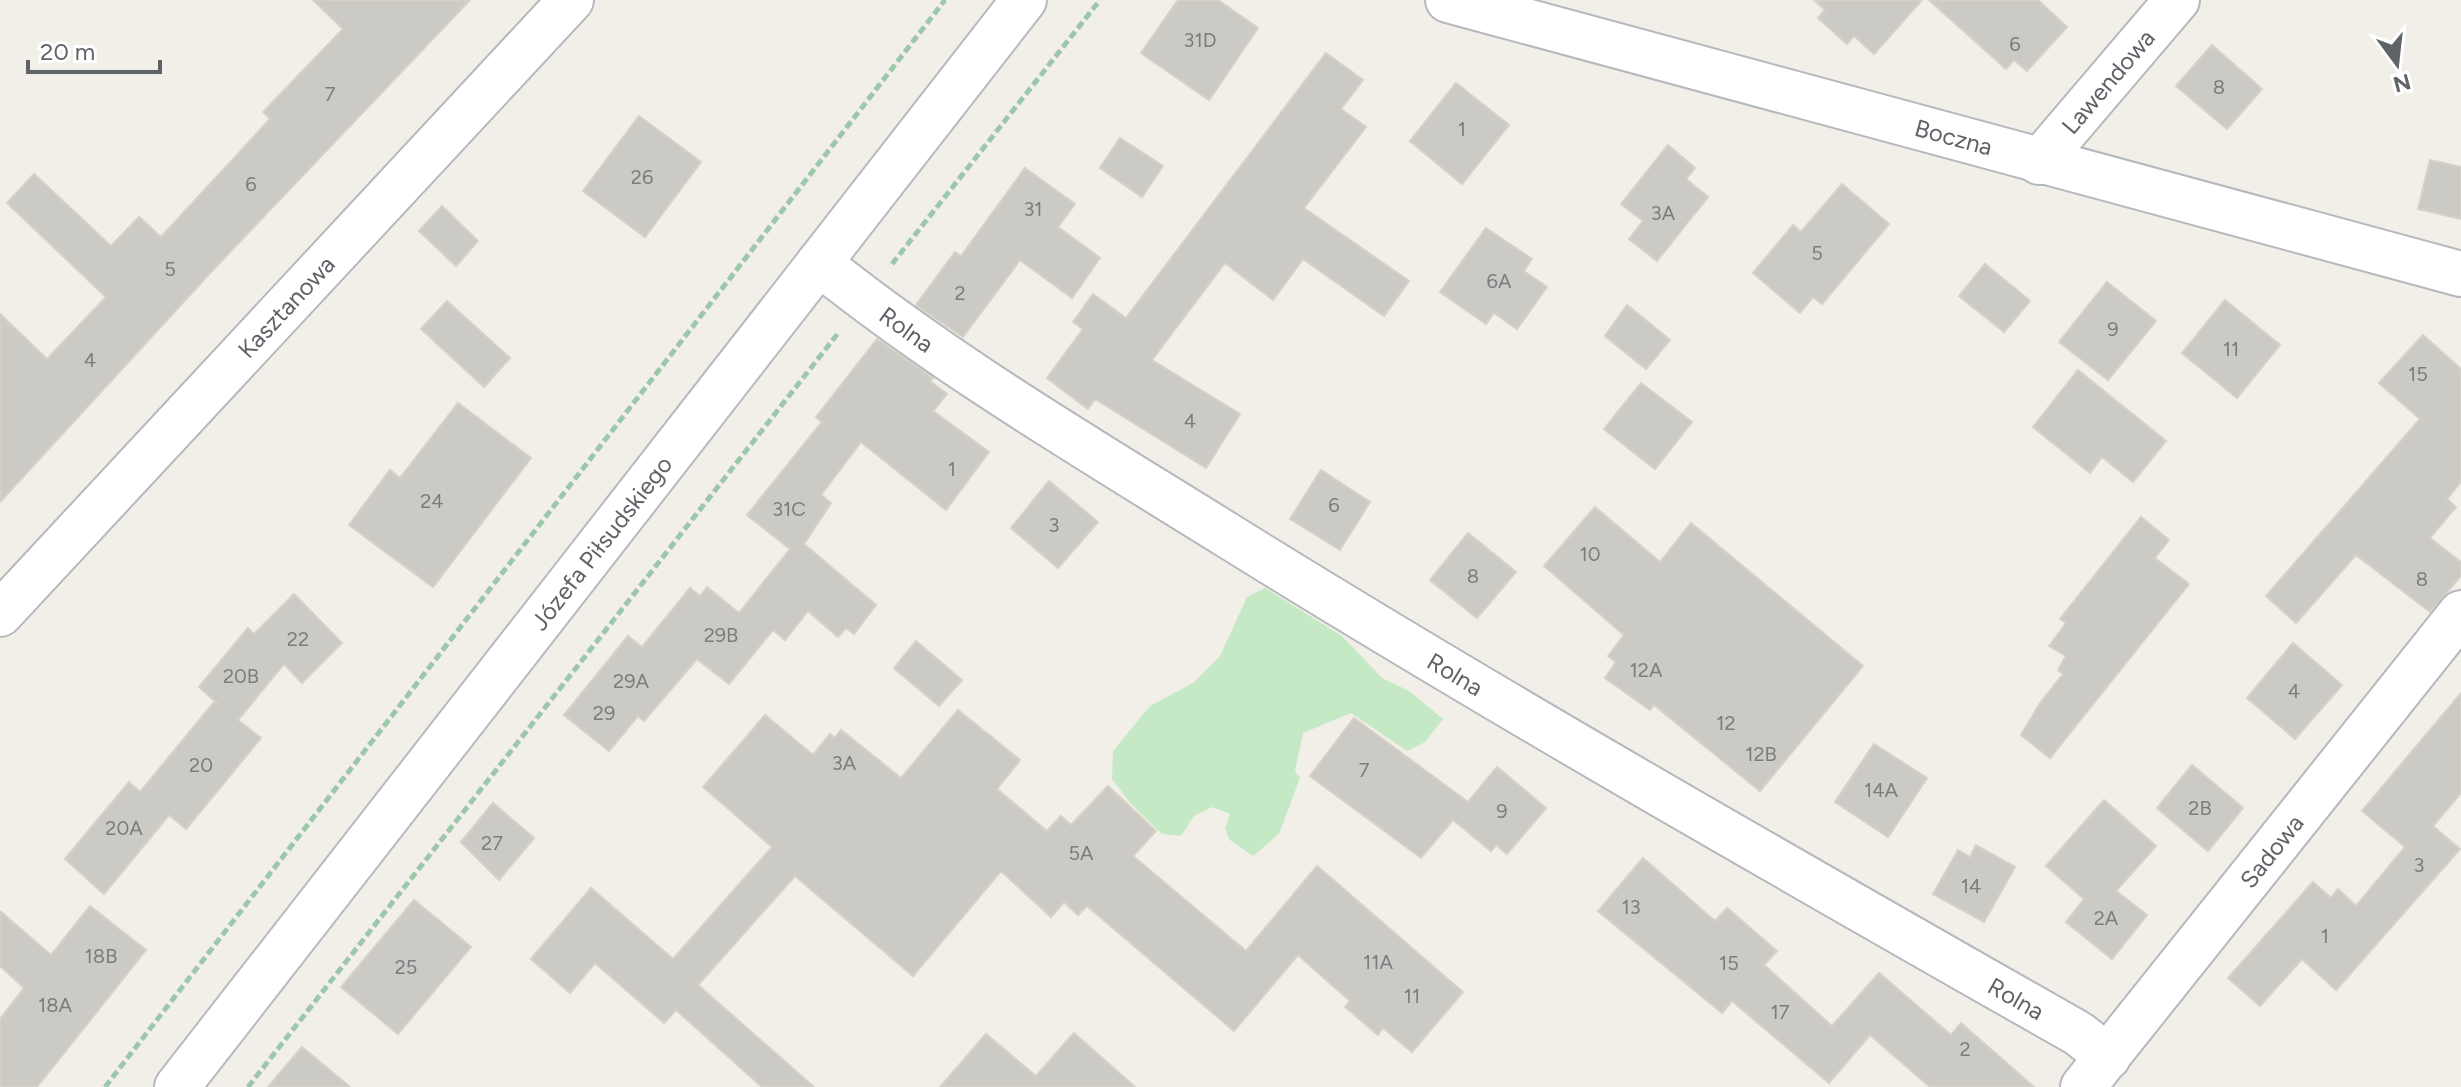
<svg xmlns="http://www.w3.org/2000/svg" width="2461" height="1087" font-family="Figtree,sans-serif">
	<style>
		.green { fill: #c5e8c5 }
		.building { fill: #cccac5; stroke: #d6d1c6; stroke-width: 2 }
		.lines { fill: none; stroke-linecap: round; stroke-linejoin: round }
		.minor-casing { stroke: #b5b8bc; stroke-width: 48 }
		.secondary-casing { stroke: #b6babf; stroke-width: 48 }
		.path { stroke: #9cc7a9; stroke-width: 5; stroke-dasharray: 8 4; stroke-linecap: butt }
		.minor { stroke: #fff; stroke-width: 44 }
		.secondary { stroke: #fff; stroke-width: 44 }
		.labels { text-anchor: middle; dominant-baseline: central; stroke-width: 8; stroke-linejoin: round; paint-order: stroke }
		.number-label { font-size: 20px; fill: #7a7d7f }
		.street-label { font-size: 24px; fill: #5f6368; stroke: #fff }
	</style>
	<rect width="100%" height="100%" fill="#f1efe8"/>
	<polygon class="green" points="1265,588 1342,636 1382,678 1409,691 1443,719 1425,742 1407,751 1351,713 1303,733 1295,771 1300,778 1279,834 1253,856 1230,840 1225,829 1230,814 1212,807 1194,816 1181,836 1162,834 1131,804 1112,779 1113,751 1150,706 1193,683 1220,656 1247,597"/>
	<g class="building">
		<polygon points="313,0 470,0 212,271 0,502 0,314 47,359 106,297 7,203 34,174 111,246 139,217 161,237 270,119 263,112 343,29"/>
		<polygon points="1178,0 1218,0 1258,28 1209,100 1141,53"/>
		<polygon points="1814,0 1922,0 1874,54 1854,36 1847,44 1818,18 1825,10"/>
		<polygon points="1929,0 2038,0 2067,27 2027,71 2014,60 2006,69"/>
		<polygon points="2212,45 2262,89 2227,129 2176,86"/>
		<polygon points="1326,53 1363,80 1341,109 1366,127 1304,208 1409,281 1384,316 1303,259 1273,300 1225,263 1152,360 1240,414 1206,468 1095,399 1088,409 1047,378 1083,329 1073,322 1093,294 1126,318"/>
		<polygon points="1456,83 1509,125 1462,184 1410,141"/>
		<polygon points="639,116 701,162 645,237 583,191"/>
		<polygon points="1120,138 1163,166 1142,197 1100,168"/>
		<polygon points="1668,145 1695,168 1686,179 1708,197 1657,261 1629,239 1643,221 1621,204"/>
		<polygon points="2430,160 2461,167 2461,219 2418,209"/>
		<polygon points="1025,168 1075,204 1058,227 1100,258 1072,298 1020,260 963,337 916,305 955,252 961,256"/>
		<polygon points="1842,184 1889,224 1822,304 1813,297 1800,313 1753,273 1793,225 1801,232"/>
		<polygon points="442,206 478,241 456,266 419,231"/>
		<polygon points="1486,228 1532,259 1524,271 1547,287 1517,329 1494,313 1486,324 1440,292"/>
		<polygon points="1985,264 2030,301 2004,332 1959,296"/>
		<polygon points="2107,282 2156,321 2108,380 2059,342"/>
		<polygon points="2225,300 2280,345 2237,398 2182,353"/>
		<polygon points="447,301 510,358 484,387 421,329"/>
		<polygon points="1627,305 1670,340 1646,369 1605,336"/>
		<polygon points="2423,335 2461,369 2461,482 2447,499 2456,507 2430,538 2461,562 2461,576 2430,612 2356,555 2296,623 2266,596 2420,419 2379,383"/>
		<polygon points="877,339 933,378 930,381 947,394 933,411 989,452 946,510 861,442 821,495 831,503 804,544 876,605 854,634 846,628 838,637 808,611 785,640 773,630 729,684 697,659 644,721 638,716 609,751 564,715 628,636 642,647 690,588 700,596 707,587 739,613 790,549 747,515 822,422 816,417"/>
		<polygon points="2078,370 2166,441 2133,482 2102,457 2090,473 2033,427"/>
		<polygon points="1641,383 1692,422 1655,469 1604,429"/>
		<polygon points="458,403 531,458 433,587 349,525 390,470 400,478"/>
		<polygon points="1321,470 1370,502 1340,550 1290,519"/>
		<polygon points="1049,481 1098,522 1058,568 1011,528"/>
		<polygon points="1595,507 1660,562 1691,523 1863,666 1760,791 1654,705 1650,710 1605,678 1616,662 1608,656 1624,635 1544,566"/>
		<polygon points="2141,517 2169,540 2155,558 2189,584 2050,758 2021,735 2040,703 2063,674 2058,670 2066,656 2049,646 2066,623 2060,619"/>
		<polygon points="1468,533 1516,572 1477,618 1430,580"/>
		<polygon points="294,594 342,643 302,683 284,664 238,720 261,738 186,829 169,815 104,894 65,859 129,782 140,792 215,701 218,704 199,687 248,628 254,634"/>
		<polygon points="916,641 962,680 939,706 894,668"/>
		<polygon points="2293,643 2342,685 2295,739 2247,698"/>
		<polygon points="2461,693 2461,793 2433,826 2460,849 2336,990 2302,959 2260,1006 2228,978 2313,882 2331,898 2338,889 2356,906 2405,847 2362,811"/>
		<polygon points="958,710 1020,760 997,789 1047,831 1061,816 1071,825 1108,786 1156,831 1133,856 1246,951 1317,866 1463,992 1412,1052 1383,1028 1378,1035 1345,1007 1350,1001 1298,955 1234,1031 1087,906 1078,915 1064,902 1051,917 1001,871 913,976 795,876 698,985 814,1087 762,1087 676,1010 664,1023 595,963 570,993 531,959 591,888 673,959 772,847 703,787 765,715 813,755 830,734 835,738 841,730 901,778"/>
		<polygon points="1354,718 1468,802 1497,767 1546,808 1507,854 1496,845 1491,851 1453,820 1421,858 1310,776"/>
		<polygon points="1874,744 1927,778 1888,837 1835,802"/>
		<polygon points="2192,765 2243,808 2208,851 2157,808"/>
		<polygon points="2104,800 2156,846 2116,891 2147,915 2112,959 2066,922 2084,899 2046,866"/>
		<polygon points="493,803 534,838 499,880 461,842"/>
		<polygon points="1976,845 2015,867 1984,922 1933,894 1958,850 1970,857"/>
		<polygon points="1643,858 1715,921 1727,908 1777,951 1764,965 1832,1026 1879,973 1951,1035 1961,1023 2034,1087 1930,1087 1870,1035 1829,1083 1732,1001 1722,1013 1598,911"/>
		<polygon points="414,900 471,947 398,1034 341,987"/>
		<polygon points="90,906 146,950 37,1087 0,1087 0,1019 24,988 0,966 0,911 51,955"/>
		<polygon points="1074,1033 1135,1087 940,1087 986,1034 1036,1076"/>
		<polygon points="302,1047 350,1087 268,1087"/>
	</g>
	<g class="lines">
		<g class="minor-casing">
			<g id="minor">
				<path id="s1" d="M1448,0L2461,274"/>
				<path id="s2" d="M2039,162L2177,0"/>
				<path id="s3" d="M819,263C946,365 1089,449 1227,535C1507,709 1793,871 2079,1034L2108,1057"/>
				<path id="s4" d="M0,614L571,0"/>
				<path id="s5" d="M2083,1087L2461,613"/>
			</g>
		</g>
		<g class="secondary-casing">
			<g id="secondary">
				<path id="s6" d="M177,1087L1024,0"/>
			</g>
		</g>
		<g class="path">
			<polyline points="892,264 1100,0"/>
			<polyline points="105,1087 945,0"/>
			<polyline points="248,1087 839,332"/>
		</g>
		<use href="#minor" class="minor"/>
		<use href="#secondary" class="secondary"/>
	</g>
	<g class="labels">
		<g class="number-label">
			<text x="1200" y="40">31D</text>
			<text x="2015" y="44">6</text>
			<text x="2219" y="87">8</text>
			<text x="330" y="94">7</text>
			<text x="1462" y="129">1</text>
			<text x="642" y="177">26</text>
			<text x="251" y="184">6</text>
			<text x="1033" y="209">31</text>
			<text x="1663" y="213">3A</text>
			<text x="1817" y="253">5</text>
			<text x="170" y="269">5</text>
			<text x="1499" y="281">6A</text>
			<text x="960" y="293">2</text>
			<text x="2113" y="329">9</text>
			<text x="2231" y="349">11</text>
			<text x="90" y="360">4</text>
			<text x="2418" y="374">15</text>
			<text x="1190" y="421">4</text>
			<text x="952" y="469">1</text>
			<text x="432" y="501">24</text>
			<text x="1334" y="505">6</text>
			<text x="789" y="509">31C</text>
			<text x="1054" y="525">3</text>
			<text x="1590" y="554">10</text>
			<text x="1473" y="576">8</text>
			<text x="2422" y="579">8</text>
			<text x="721" y="635">29B</text>
			<text x="298" y="639">22</text>
			<text x="1646" y="670">12A</text>
			<text x="241" y="676">20B</text>
			<text x="631" y="681">29A</text>
			<text x="2294" y="691">4</text>
			<text x="604" y="713">29</text>
			<text x="1726" y="723">12</text>
			<text x="1761" y="754">12B</text>
			<text x="844" y="763">3A</text>
			<text x="201" y="765">20</text>
			<text x="1364" y="770">7</text>
			<text x="1881" y="790">14A</text>
			<text x="2200" y="808">2B</text>
			<text x="1502" y="811">9</text>
			<text x="124" y="828">20A</text>
			<text x="492" y="843">27</text>
			<text x="1081" y="853">5A</text>
			<text x="2419" y="865">3</text>
			<text x="1971" y="886">14</text>
			<text x="1631" y="907">13</text>
			<text x="2106" y="918">2A</text>
			<text x="2325" y="936">1</text>
			<text x="101" y="956">18B</text>
			<text x="1378" y="962">11A</text>
			<text x="1729" y="963">15</text>
			<text x="406" y="967">25</text>
			<text x="1412" y="996">11</text>
			<text x="55" y="1005">18A</text>
			<text x="1780" y="1012">17</text>
			<text x="1965" y="1049">2</text>
		</g>
		<g class="street-label">
			<text stroke="none"><textPath href="#s2" startOffset="106">Lawendowa</textPath></text>
			<text stroke="none"><textPath href="#s1" startOffset="524">Boczna</textPath></text>
			<text stroke="none"><textPath href="#s4" startOffset="420">Kasztanowa</textPath></text>
			<text stroke="none"><textPath href="#s3" startOffset="110">Rolna</textPath></text>
			<text stroke="none"><textPath href="#s6" startOffset="690">Józefa Piłsudskiego</textPath></text>
			<text stroke="none"><textPath href="#s3" startOffset="758">Rolna</textPath></text>
			<text stroke="none"><textPath href="#s5" startOffset="302">Sadowa</textPath></text>
			<text stroke="none"><textPath href="#s3" startOffset="1406">Rolna</textPath></text>
		</g>
	</g>
	<g transform="translate(2397 64) rotate(165)" stroke="#ffffff" stroke-width="6" paint-order="stroke">
	<path d="M0-6L14 30L0 20L-14 30Z" fill="#5f6368"/>
	<text y="-12" font-size="22" font-weight="bold" text-anchor="middle" fill="#5f6368">N</text>
	</g>
	<path d="M28 60v12h132v-12" fill="none" stroke="#5f6368" stroke-width="4"/>
	<text x="40" y="60" font-size="24" fill="#5f6368" stroke="#ffffff" stroke-width="6" paint-order="stroke">20 m</text>
</svg>
